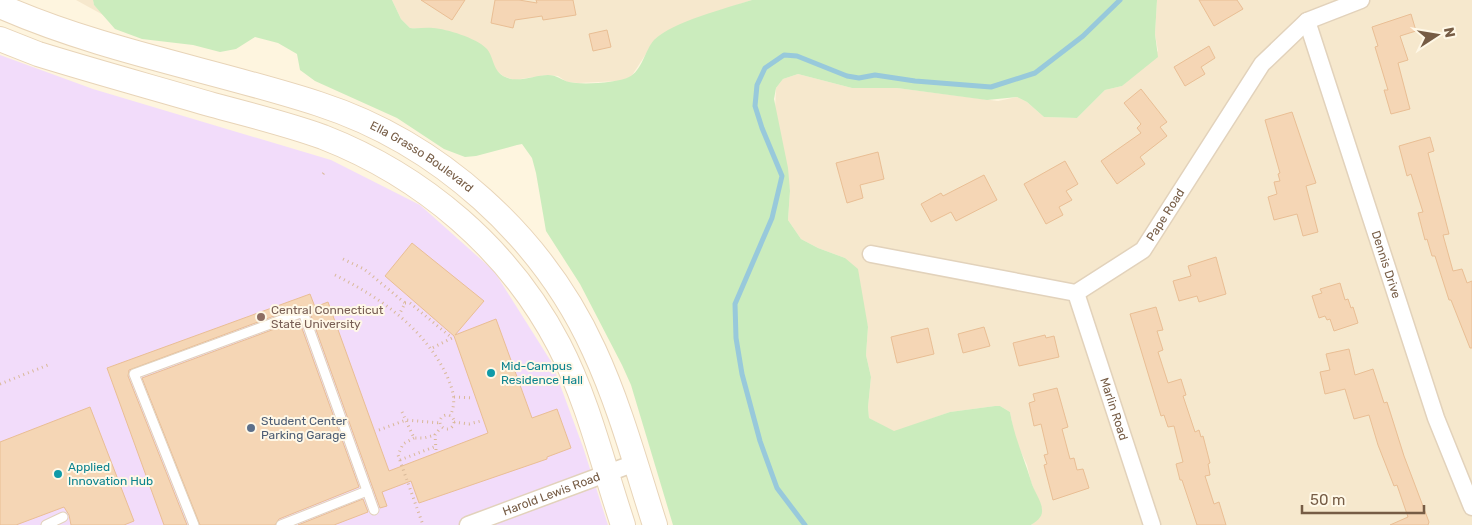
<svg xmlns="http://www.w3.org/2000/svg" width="1472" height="525" font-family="Rubik,sans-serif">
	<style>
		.residential { fill: #f6e8cd }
		.education { fill: #f2dcfa }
		.green { fill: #cbecbd }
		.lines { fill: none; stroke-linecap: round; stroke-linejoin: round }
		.stream { stroke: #98c9db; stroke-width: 5 }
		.building { fill: #f5d6b5; stroke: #e9be94 }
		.lane-casing { stroke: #e2d2bb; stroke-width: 11 }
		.street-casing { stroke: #e2d2bb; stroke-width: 19 }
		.secondary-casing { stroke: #e8d4b8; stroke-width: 26 }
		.path { stroke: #d9b999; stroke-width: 3; stroke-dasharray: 1 4; stroke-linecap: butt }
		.lane { stroke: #fff; stroke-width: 9 }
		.street { stroke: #fff; stroke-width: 16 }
		.secondary { stroke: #fff; stroke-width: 24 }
		.education-dot { fill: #8d6e63; stroke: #fff8e7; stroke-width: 2 }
		.culture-dot { fill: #0f9aa8; stroke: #fff8e7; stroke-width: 2 }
		.service-dot { fill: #5c6f8a; stroke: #fff8e7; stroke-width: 2 }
		.labels { text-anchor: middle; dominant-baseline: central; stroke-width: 4; stroke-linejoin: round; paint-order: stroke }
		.street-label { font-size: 12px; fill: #765c45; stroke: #fff8e7 }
		.education-label { font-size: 12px; fill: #785e54; stroke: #fff8e7; text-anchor: start }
		.culture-label { font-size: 12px; fill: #0d838f; stroke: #fff8e7; text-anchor: start }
		.service-label { font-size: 12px; fill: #4e5e75; stroke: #fff8e7; text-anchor: start }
	</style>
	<rect width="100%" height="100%" fill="#fef5df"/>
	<g class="residential">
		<polygon points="76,0 93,0 94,5 105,16"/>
		<polygon points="392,0 752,0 694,19 663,34 655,40 631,77 620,81 578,83 567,82 558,76 547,75 514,80 503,76 495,69 486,48 432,28 410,28 401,19"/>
		<polygon points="1157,0 1472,0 1472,525 1031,525 1037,520 1042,510 1031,482 1027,465 1015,439 1010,412 1000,406 995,406 950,412 894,432 869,418 868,407 871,377 866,355 868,327 845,258 818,248 801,239 788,220 790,191 775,110 776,88 783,79 798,74 852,88 897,88 998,101 1017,97 1027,102 1044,117 1077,118 1105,90 1122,86 1158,51 1155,34"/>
	</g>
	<polygon class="education" points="0,55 93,89 331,160 420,205 494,271 552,363 583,447 608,525 0,525"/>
	<path class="green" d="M93,0H392L401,19L410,28C418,29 425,27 433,28C447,29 476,38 486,48C494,56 492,69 503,76C517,84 534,75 548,75C557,75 561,80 569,82C581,85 618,83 629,77C642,71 645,50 654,40C672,22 727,8 752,0H1157L1155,34L1158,57L1122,86L1105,90L1077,118L1044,117L1027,102L1017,97L987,100L897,88H852L798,74L783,79L776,88L774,99L788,168L790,191L788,220L801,239L818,248L845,258L858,269L868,327L866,355L871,377L868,407L869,418L894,431L950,412L995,406H1000L1010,412C1014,436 1024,458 1031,481C1033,490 1042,501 1042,510C1043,517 1036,522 1031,525H673L631,385L622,365L580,284L546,231L536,173L532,158L522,144L517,145L476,156L465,157L444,149L397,118L315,81L300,70L297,54L278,43L255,37L236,49L220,52L193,45L142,39L115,29L94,5Z"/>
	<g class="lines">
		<polyline class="stream" points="805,525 777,488 760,441 742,374 736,338 735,304 772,218 782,176 762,128 755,106 757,85 765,68 784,55 797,56 847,76 859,78 875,75 915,81 991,87 1035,73 1083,36 1120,0"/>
	</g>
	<g class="building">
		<polygon points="421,0 465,0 452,20"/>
		<polygon points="495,0 519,0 537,3 536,0 573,0 576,15 543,20 542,16 515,20 513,28 491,23"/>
		<polygon points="1199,0 1237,0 1243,9 1214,26"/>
		<polygon points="1411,14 1416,31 1400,36 1408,60 1398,63 1410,109 1391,114 1384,90 1388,90 1375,47 1378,46 1372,27"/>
		<polygon points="607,30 611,47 593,51 589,34"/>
		<polygon points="1209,46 1215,58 1201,67 1205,74 1185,86 1174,67"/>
		<polygon points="1141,89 1167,122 1160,127 1167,136 1140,157 1145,164 1117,184 1101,161 1141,133 1137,128 1141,124 1124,103"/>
		<polygon points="1292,112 1316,183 1306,186 1318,232 1303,236 1297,214 1274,220 1268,197 1277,194 1274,182 1280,181 1278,174 1280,173 1265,120"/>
		<polygon points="1430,137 1434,151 1428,153 1449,234 1443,235 1453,271 1462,269 1467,283 1472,281 1472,348 1470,348 1451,300 1449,300 1435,256 1432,256 1427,239 1425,240 1418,213 1423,212 1411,174 1407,176 1399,146"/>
		<polygon points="878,152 884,179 860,185 863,198 847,203 836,163"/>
		<polygon points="1065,161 1078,184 1066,191 1072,200 1059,207 1063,215 1046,224 1024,184"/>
		<polygon points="984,175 997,200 956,221 951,212 931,222 921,204 941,193 943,196"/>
		<polygon points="412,243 484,301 455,335 496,319 532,418 557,409 571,448 547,457 547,459 419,503 411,481 382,492 387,506 380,508 309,310 301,306 129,370 128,376 187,525 164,525 107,368 310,294 315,307 328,302 389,471 488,433 454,336 385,276"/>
		<polygon points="1216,257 1226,294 1199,302 1197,296 1179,301 1173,281 1191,276 1188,266"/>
		<polygon points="1340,283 1345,300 1348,299 1351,308 1353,307 1358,323 1334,331 1330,319 1327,320 1325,316 1319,318 1312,296 1322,293 1320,289"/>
		<polygon points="1156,307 1163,330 1157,331 1163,350 1158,352 1168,383 1181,379 1186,395 1183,396 1195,432 1199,430 1201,437 1203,436 1210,463 1208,464 1210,475 1205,476 1214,504 1219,502 1226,525 1197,525 1182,480 1180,480 1176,464 1183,462 1174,426 1168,427 1164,415 1161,416 1130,314"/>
		<polygon points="299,320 359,487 279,519 275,525 200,525 142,378"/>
		<polygon points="984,327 990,346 963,353 958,334"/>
		<polygon points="928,328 934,354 897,363 891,337"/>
		<polygon points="1045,335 1046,338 1054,336 1059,357 1019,366 1013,343"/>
		<polygon points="1349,349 1355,375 1373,369 1384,403 1387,402 1404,456 1429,522 1428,525 1390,525 1408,517 1397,485 1394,486 1378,445 1369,415 1354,419 1345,389 1325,394 1320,372 1330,370 1326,354"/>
		<polygon points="1057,388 1068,427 1062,429 1070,459 1074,458 1077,470 1083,469 1089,488 1053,500 1044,465 1047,464 1044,455 1048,454 1041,424 1034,426 1029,403 1035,401 1033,394"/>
		<polygon points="90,407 134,521 124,525 71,525 69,515 64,507 16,525 0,525 0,442"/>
		<polygon points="363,499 368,512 334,525 298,525"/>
	</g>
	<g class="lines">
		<g class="lane-casing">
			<g id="lane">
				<polyline points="46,525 63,517"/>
				<polyline points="194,525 134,374 303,312 374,510"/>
				<polyline points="281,525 367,491"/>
			</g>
		</g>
		<g class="street-casing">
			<g id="street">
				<path id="s1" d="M1307,21L1436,418L1472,507"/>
				<path id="s2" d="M871,254L1076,293L1143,250L1262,64L1307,21L1361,0"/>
				<path id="s3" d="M1076,293L1152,525"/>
				<path id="s4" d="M468,525L635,463"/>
			</g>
		</g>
		<g class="secondary-casing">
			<g id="secondary">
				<path id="s5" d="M0,6C102,51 214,70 319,104C439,143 542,236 594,350C620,406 636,466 655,525"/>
				<path d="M0,39L38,54C96,72 155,88 213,105C250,115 287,124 323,137C423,176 509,249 559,345C588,401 603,465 623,525"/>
			</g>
		</g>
		<g class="path">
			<polyline points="323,174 326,170"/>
			<polyline points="343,259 364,269 405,303 399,315"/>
			<path d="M335,275C381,298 424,328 447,376C453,390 457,402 450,416"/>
			<polyline points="405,303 410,303 452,338 430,349"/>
			<polyline points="0,384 48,365"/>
			<polyline points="454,397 473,398"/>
			<polyline points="402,412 414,438 424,438 435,435"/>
			<circle cx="447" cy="422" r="7"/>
			<polyline points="454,422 469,424 481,421"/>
			<polyline points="379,430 406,420 440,423"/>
			<polyline points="414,438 403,444 398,455 423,525"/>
			<polyline points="436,450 435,435 441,427"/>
			<polyline points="400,460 434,447"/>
		</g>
		<use href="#lane" class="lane"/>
		<use href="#street" class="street"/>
		<use href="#secondary" class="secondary"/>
	</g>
	<circle class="education-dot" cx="261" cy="317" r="5"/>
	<g class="culture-dot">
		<circle cx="491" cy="373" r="5"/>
		<circle cx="58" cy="474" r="5"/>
	</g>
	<circle class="service-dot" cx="251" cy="428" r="5"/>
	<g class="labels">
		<g class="street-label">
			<text stroke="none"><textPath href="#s5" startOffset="450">Ella Grasso Boulevard</textPath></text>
			<text stroke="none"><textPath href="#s2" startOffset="330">Pape Road</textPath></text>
			<text stroke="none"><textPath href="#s1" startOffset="256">Dennis Drive</textPath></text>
			<text stroke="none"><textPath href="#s3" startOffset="122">Marlin Road</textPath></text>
			<text stroke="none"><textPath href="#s4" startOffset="89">Harold Lewis Road</textPath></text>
		</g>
		<g class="education-label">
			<text x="271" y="310">Central Connecticut<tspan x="271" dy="14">State University</tspan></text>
		</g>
		<g class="culture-label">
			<text x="501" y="366">Mid-Campus<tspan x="501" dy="14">Residence Hall</tspan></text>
			<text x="68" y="467">Applied<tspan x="68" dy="14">Innovation Hub</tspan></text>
		</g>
		<g class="service-label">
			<text x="261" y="421">Student Center<tspan x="261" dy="14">Parking Garage</tspan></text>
		</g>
	</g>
	<g transform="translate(1437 35) rotate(78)" stroke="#fff8e7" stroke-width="4" paint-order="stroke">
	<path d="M0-4L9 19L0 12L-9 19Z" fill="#765c45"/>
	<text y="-8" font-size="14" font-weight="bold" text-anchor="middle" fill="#765c45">N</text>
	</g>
	<path d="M1302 505v8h122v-8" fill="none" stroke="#765c45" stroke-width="2.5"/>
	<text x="1310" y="505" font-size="15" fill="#765c45" stroke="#fff8e7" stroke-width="4" paint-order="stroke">50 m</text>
</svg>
